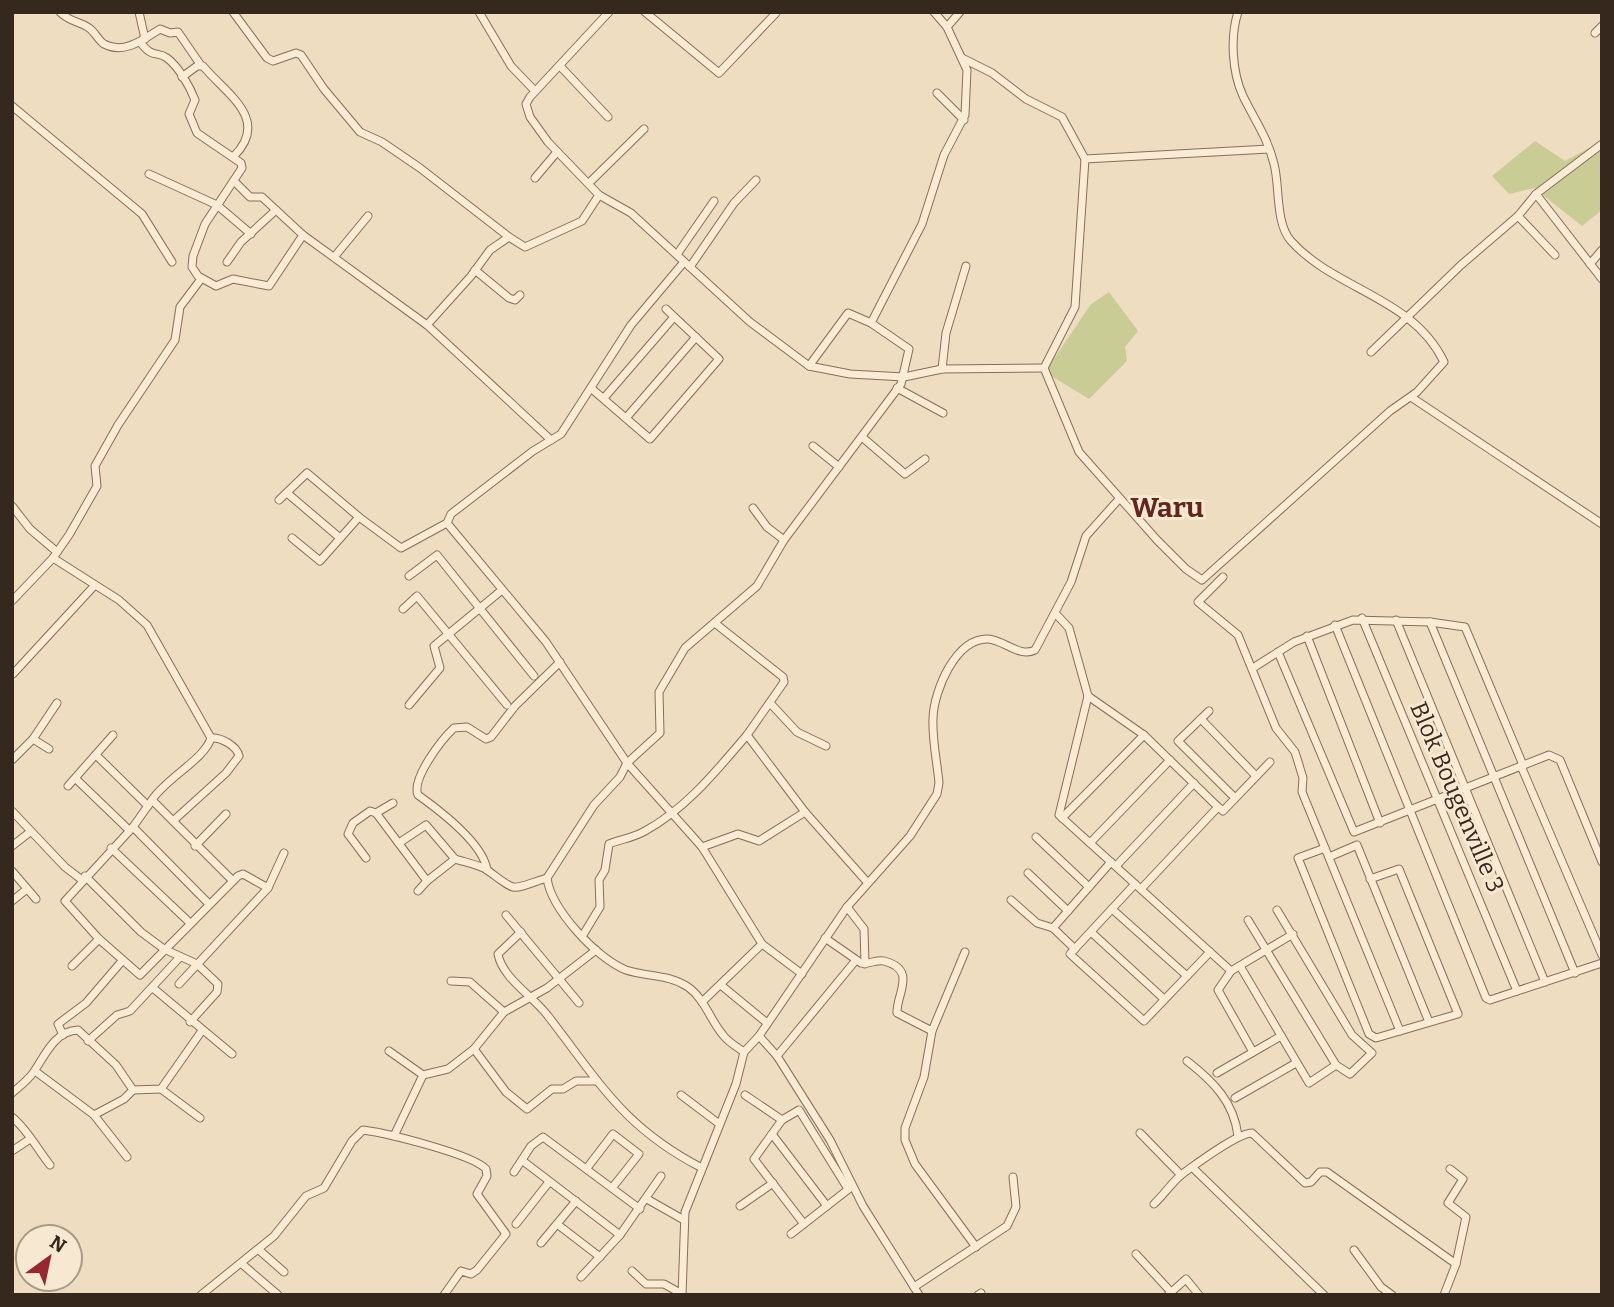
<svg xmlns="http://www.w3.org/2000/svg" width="1614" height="1307" font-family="Bitter,serif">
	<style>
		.green { fill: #cacc95 }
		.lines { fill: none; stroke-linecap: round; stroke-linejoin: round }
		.street-casing { stroke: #886e59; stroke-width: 9 }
		.street { stroke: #f9ebd4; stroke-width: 7 }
		.labels { text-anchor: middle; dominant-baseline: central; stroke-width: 6; stroke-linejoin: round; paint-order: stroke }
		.street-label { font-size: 24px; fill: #37281d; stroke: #f6e8d1 }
		.quarter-label { font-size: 28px; font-weight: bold; fill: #64251c; stroke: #f6e8d1 }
	</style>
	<rect width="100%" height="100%" fill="#eeddc1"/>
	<g class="green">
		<polygon points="1535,141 1565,161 1602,141 1602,210 1582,226 1534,188 1509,194 1492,176"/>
		<polygon points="1109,292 1138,331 1125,347 1127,361 1089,399 1045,372 1091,304"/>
	</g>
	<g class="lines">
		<g class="street-casing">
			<g id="street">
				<path d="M60,12C69,22 80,21 89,28C95,32 98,40 104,44C124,55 144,39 160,29L170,33L178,32L200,64"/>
				<polyline points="139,12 145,39"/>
				<polyline points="233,12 267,58 273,61 296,53 301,55 324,89 360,132 382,142 420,168 509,237"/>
				<polyline points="479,12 511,66 535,91"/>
				<polyline points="609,12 530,97 526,104 530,117 548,142 599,195 631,213 750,322 809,366 850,374 904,377 942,369 1044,368"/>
				<polyline points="645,12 719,73 776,13"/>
				<polyline points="947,27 960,12"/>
				<polyline points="1595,33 1602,26"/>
				<path d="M140,42C154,60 156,50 167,58C179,67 190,87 195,100L189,114L197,133L241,163L242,168L205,224L193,256L192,267L198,276L216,286L233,279L269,286L303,235"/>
				<polyline points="962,58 992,73 1026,99 1062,117 1085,159 1269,149"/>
				<polyline points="560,66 608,117"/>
				<path d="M182,77L197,66H203C225,93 271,119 234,156"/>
				<polyline points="937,93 964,120"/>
				<polyline points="12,106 142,214 172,262"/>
				<path d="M1085,159L1075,307L1044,368L1079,452L1157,540L1186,569L1202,580L1390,411L1417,392L1444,362C1413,297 1335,290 1291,241C1275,223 1280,186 1274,164C1268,138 1254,119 1243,96C1232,72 1230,37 1238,12"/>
				<polyline points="149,174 217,205 251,234"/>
				<polyline points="535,178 557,152"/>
				<polyline points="234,181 250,197 262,197 303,235 427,325 551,440"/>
				<polyline points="589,183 644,129"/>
				<polyline points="1536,194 1602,279"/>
				<polyline points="1518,216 1555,255"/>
				<polyline points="678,253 714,201"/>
				<polyline points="335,256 368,216"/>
				<polyline points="227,262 241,242 276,210"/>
				<polyline points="1590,264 1602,250"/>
				<polyline points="690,267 734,203 756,180"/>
				<polyline points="475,270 509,298 515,300 520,295"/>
				<polyline points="871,323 922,224 944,155 965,115 967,70 947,27 934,12"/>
				<polyline points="427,325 471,276 490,250 509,237 525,247 582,221 599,195"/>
				<polyline points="1371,352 1461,265 1518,216 1536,194 1602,144"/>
				<polyline points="942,369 946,333 966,266"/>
				<polyline points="897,388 943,413"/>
				<polyline points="592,389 650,439 719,359 666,309"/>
				<polyline points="1411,397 1602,524"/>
				<polyline points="604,398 674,317"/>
				<polyline points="626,418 696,337"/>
				<polyline points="862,437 905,474 925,459"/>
				<polyline points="813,446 839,467"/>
				<polyline points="287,493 340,538"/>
				<polyline points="279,500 307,473 359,517 401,548 447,523 451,514 533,451 561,434 631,325 684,262"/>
				<polyline points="12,506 30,529 57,552"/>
				<polyline points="753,508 767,527 784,540"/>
				<polyline points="447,523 546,642 627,763 702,847 762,944 802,974"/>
				<polyline points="292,538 320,561 359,517"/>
				<polyline points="53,558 119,600 147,625 211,738"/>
				<polyline points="409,576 437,555 534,676"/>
				<polyline points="1223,577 1198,602 1238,635 1276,728 1295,752 1303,778 1302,792 1400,1031"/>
				<polyline points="12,601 53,558 69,535 97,486 95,466 118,425 175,340 180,307 201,279"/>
				<polyline points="403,609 417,596 507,705"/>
				<polyline points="1056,614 1069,628 1088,696 1059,815 1231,971 1293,934"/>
				<polyline points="1362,618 1517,991"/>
				<polyline points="1396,620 1545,982"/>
				<polyline points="1430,622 1575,973"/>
				<polyline points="716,624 783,677 784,682 747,735 805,812 867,882"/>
				<polyline points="1335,625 1486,998 1490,1000 1602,963"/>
				<polyline points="1307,636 1380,823"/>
				<polyline points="1278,652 1354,832 1549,755 1560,760 1602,862"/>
				<polyline points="1253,668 1294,642 1353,620 1430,622 1465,627 1523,765"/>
				<polyline points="13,674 95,585"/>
				<polyline points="1088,696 1144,735 1218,807 1141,889"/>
				<polyline points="771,704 797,732 826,746"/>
				<polyline points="409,705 440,668 434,646 502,590"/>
				<polyline points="1209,711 1178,741 1235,798"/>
				<polyline points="1201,719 1256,776"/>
				<polyline points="33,739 49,749"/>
				<polyline points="96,755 148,806"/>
				<polyline points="12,760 33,739 57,703"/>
				<polyline points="1521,766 1602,955"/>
				<polyline points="76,779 129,830"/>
				<polyline points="68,786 113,735"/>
				<path d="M152,800C165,779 205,759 211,738"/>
				<polyline points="1218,807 1223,811 1270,762"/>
				<polyline points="12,811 65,867 82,880"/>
				<polyline points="376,813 393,803"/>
				<polyline points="1062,818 1144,735"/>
				<path d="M173,821L226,773L239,756C237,746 221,737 211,738"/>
				<polyline points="133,827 209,904"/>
				<polyline points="1036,837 1089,887"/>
				<polyline points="399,843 426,825 455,859 427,881"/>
				<polyline points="1090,843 1170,760"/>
				<polyline points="12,846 30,832"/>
				<polyline points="195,846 226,814"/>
				<polyline points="702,847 738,834 759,841 805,812"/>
				<polyline points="111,848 189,922"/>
				<polyline points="1325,848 1298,858 1369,1034 1376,1038 1458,1014 1399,869 1370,879"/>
				<polyline points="1329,857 1357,845 1429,1022"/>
				<polyline points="366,858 348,834 353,823 370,811 376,813 427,881 418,891"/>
				<path d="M455,859C464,862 480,865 487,870C519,893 508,890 547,878"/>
				<polyline points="1116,866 1194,783"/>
				<path d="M487,870C483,843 439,810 418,795C411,779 442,739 454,728L467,727L486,739L491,737L515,706L560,662"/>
				<polyline points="12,871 36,899"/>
				<polyline points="1028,873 1068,911"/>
				<polyline points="85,876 141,932 164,949 197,964 218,984 217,992 190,1022"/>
				<polyline points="232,880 152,800 133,827 65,901 99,939 140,975 238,876 243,874 268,888"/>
				<polyline points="1135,884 1070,954 1144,1021 1210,952"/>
				<polyline points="1011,900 1037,923 1053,928 1075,949"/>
				<polyline points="12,901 27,889"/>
				<polyline points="847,907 864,929 865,964"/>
				<polyline points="1112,909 1187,976"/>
				<polyline points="506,915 579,1003"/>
				<polyline points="1248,920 1336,1065 1350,1074 1372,1053 1352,1035 1277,910"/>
				<polyline points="1053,928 1111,862"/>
				<path d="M521,932L498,954C502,978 534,997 548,1016C600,1083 623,1127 702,1168"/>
				<polyline points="1091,932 1164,999"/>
				<path d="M583,935L600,907L599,880L605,870L609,844C621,839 633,838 645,831C686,809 717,770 747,735"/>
				<path d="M825,938L861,963C869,965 876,959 884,961C918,970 896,994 897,1013L932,1031L965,952"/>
				<polyline points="72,966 99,939"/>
				<polyline points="1240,966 1309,1083 1336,1065"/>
				<polyline points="1231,971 1218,990 1253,1052"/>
				<polyline points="451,981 470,982 504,1012"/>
				<polyline points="179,984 268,888 284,853"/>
				<polyline points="722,986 767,1023"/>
				<polyline points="153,988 232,1054"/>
				<polyline points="702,1002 762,944"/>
				<polyline points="932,1031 924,1077 905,1128 905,1140 915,1164 976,1247"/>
				<polyline points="63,1035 58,1024 86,1003 122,961"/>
				<polyline points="759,1036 777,1056 830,1140 863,1206 919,1295"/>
				<polyline points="88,1041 117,1015 130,1011 180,957"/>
				<polyline points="474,1049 506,1092 527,1109 552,1089 563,1089 576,1081 597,1081"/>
				<polyline points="389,1051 423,1075 448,1069 474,1049 504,1012 547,988 596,950"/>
				<path d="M744,1052C737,1047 728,1042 723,1035C710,1020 705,999 688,987C669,974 647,977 626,970C597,959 551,909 547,878L594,805L620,777L627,763L660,733L659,692L685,648L757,586L784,540L901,384L909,349L871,323L848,313L809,366"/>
				<polyline points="777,1056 856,960"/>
				<path d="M1187,1061C1213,1081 1234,1102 1238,1136"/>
				<polyline points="35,1071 94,1115"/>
				<polyline points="1217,1073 1281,1036"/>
				<polyline points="161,1089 200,1118"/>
				<polyline points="133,1090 161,1089 201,1032"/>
				<path d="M12,1093C19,1087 28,1080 33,1073C45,1056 54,1031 78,1030L116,1065L133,1090L124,1099L94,1115L127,1157"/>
				<polyline points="681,1095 718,1123"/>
				<polyline points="745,1095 782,1120"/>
				<polyline points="1235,1098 1296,1063"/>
				<path d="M12,1117C28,1130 37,1149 50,1165"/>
				<polyline points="1140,1133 1181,1175"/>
				<polyline points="772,1134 827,1206"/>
				<polyline points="394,1136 423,1075"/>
				<polyline points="12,1151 30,1139"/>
				<polyline points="523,1161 620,1235"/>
				<polyline points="587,1168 613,1134 639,1154 612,1188"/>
				<polyline points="1194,1169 1324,1295"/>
				<polyline points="514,1172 531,1146 543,1137 640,1209"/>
				<polyline points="647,1199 684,1220"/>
				<path d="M1154,1204C1164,1195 1174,1179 1185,1172C1199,1162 1238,1133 1252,1133L1305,1183L1311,1182L1320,1172H1327L1456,1264"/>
				<polyline points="740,1206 773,1183"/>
				<polyline points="516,1224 549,1182"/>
				<polyline points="557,1224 600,1257"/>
				<polyline points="804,1224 754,1159 782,1120 799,1110 848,1189"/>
				<polyline points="791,1234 850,1188"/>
				<polyline points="541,1243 576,1201"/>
				<polyline points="259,1250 284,1272"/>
				<polyline points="1354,1250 1381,1287 1392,1295"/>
				<polyline points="1136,1254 1171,1292"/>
				<polyline points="242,1264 278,1295"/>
				<polyline points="632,1271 646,1284 664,1284 682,1294"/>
				<polyline points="581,1277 620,1235 661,1176"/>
				<polyline points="914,1287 1007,1226 1016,1207 1013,1177"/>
				<path d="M201,1295L274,1236L306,1196L324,1188L352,1141L363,1130C386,1133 472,1154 486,1169L487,1176L477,1194L506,1234L477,1270L471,1274L461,1271L444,1295"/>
				<path d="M682,1295L685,1212L736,1084L744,1052L759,1036L847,907L910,836L937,794L939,783C937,761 932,740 933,718C934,690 956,638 988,639C1004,640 1020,658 1035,650L1071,582L1086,536L1119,499"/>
				<polyline points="978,1295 981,1293"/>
				<polyline points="1168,1295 1186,1279 1199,1295"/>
				<polyline points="1444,1295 1456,1264 1466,1217 1448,1203 1463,1179 1450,1169"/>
			</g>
		</g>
		<use href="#street" class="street"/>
	</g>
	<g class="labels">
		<g class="street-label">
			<text transform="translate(1457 797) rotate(67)">Blok Bougenville 3</text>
		</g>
		<g class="quarter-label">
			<text x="1167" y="507">Waru</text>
		</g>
	</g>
	<rect width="1614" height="1307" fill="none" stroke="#37281d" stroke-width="28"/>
	<g transform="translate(49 1258) rotate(33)"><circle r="33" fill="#f6e8d1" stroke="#aa9b89" stroke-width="2"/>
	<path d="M0-5L12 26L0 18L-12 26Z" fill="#972832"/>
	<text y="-10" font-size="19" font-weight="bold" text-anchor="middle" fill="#37281d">N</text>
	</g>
</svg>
